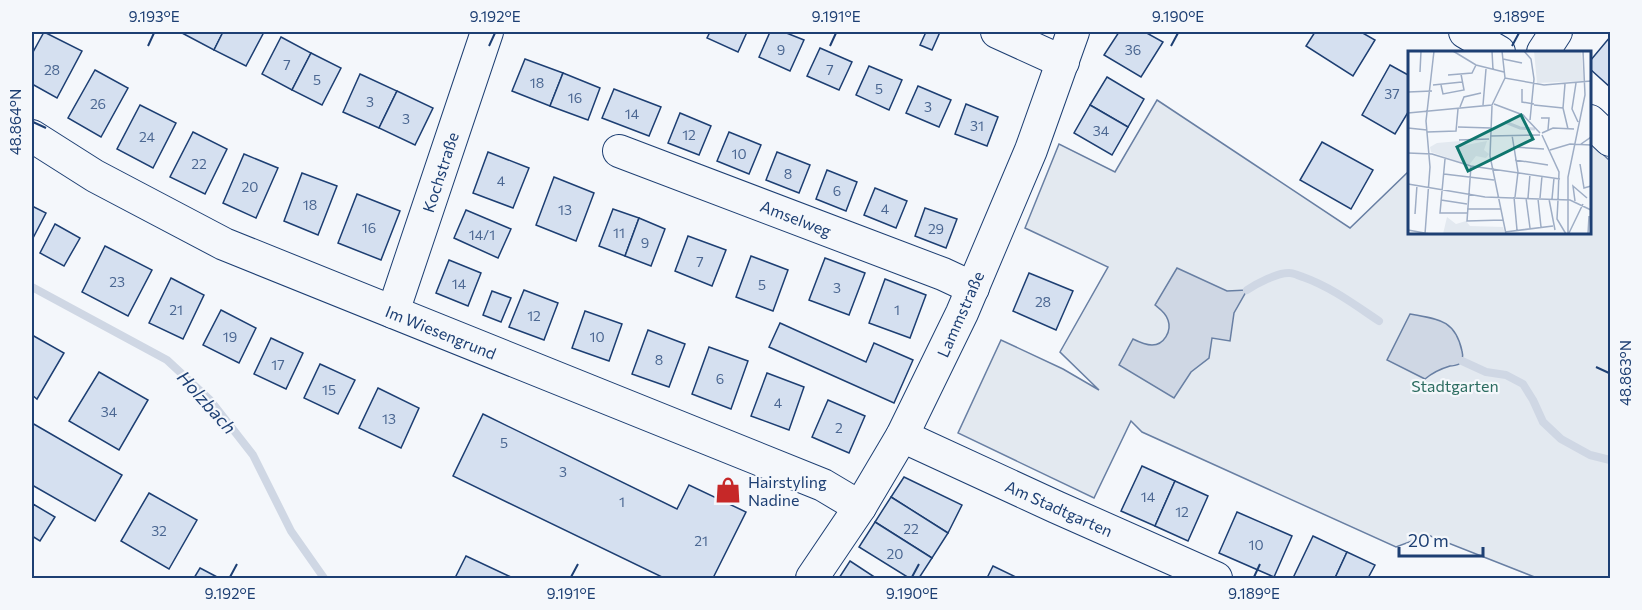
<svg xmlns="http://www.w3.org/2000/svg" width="1642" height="610" font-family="Commissioner,sans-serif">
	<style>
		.green { fill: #e3e9f0; stroke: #687fa3; stroke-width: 1.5 }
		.water { fill: #cfd7e4; stroke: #687fa3; stroke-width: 1.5 }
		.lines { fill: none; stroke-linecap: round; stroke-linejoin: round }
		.stream { stroke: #cfd7e4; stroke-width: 8 }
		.building { fill: #d5e0f0; stroke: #1d3f73; stroke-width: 1.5 }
		.minor-casing { stroke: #1d3f73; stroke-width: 34 }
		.minor { stroke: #f4f7fb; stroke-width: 32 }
		.ticks { fill: none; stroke: #1d3f73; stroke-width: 2 }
		.labels { text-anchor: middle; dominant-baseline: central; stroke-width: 4.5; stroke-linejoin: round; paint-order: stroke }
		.number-label { font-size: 14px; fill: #4b6792 }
		.street-label { font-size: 16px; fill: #1d3f73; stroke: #f4f7fb }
		.park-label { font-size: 16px; fill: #2c6c60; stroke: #f4f7fb }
		.poi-label { font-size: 16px; fill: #1d3f73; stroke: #f4f7fb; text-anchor: start }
		.water-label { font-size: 18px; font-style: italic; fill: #1d3f73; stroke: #f4f7fb }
		.inset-river { fill: none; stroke: #cfd7e4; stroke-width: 3 }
		.inset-road { fill: none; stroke: #9eadc5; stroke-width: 1.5 }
		.view { fill: #0f766e; fill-opacity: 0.15; stroke: #0f766e; stroke-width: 3 }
		.inset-edge { fill: none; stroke: #1d3f73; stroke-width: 3 }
		.neatline { fill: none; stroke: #1d3f73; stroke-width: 2 }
		.ticks-label { font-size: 15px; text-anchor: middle; fill: #1d3f73 }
	</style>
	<rect width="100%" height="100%" fill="#f4f7fb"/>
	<polygon class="green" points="1157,100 1350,228 1409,171 1410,232 1590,232 1590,142 1610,161 1610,578 1537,578 1428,535 1396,547 1142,432 1131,421 1094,498 958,433 1001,340 1063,369 1099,390 1060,352 1108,267 1025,228 1059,144 1115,172"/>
	<g class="water">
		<path d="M1177,268L1227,291L1247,290L1234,313L1230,341L1212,338L1209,358L1191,372L1174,398L1119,365L1133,339C1139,342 1145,345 1152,345C1164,345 1172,331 1168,320C1166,313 1160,309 1155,305Z"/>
		<path d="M1410,314C1437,319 1455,319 1462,351C1463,355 1463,361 1459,364C1458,365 1452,366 1450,366C1440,369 1432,373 1425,379L1387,360Z"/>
	</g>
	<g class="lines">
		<g class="stream">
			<polyline points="32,287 167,360 210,400 253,455 291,531 324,578"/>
			<path d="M1247,290C1256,284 1278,272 1290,273C1294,273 1299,276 1303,277C1331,287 1355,305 1379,321"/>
			<polyline points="1462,361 1486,372 1506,375 1523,384 1533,400 1543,422 1561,439 1590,455 1610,460"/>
		</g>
	</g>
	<g class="building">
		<polygon points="44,32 82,51 57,98 32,84 32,54"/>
		<polygon points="183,32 223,32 214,50 182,33"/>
		<polygon points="223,32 264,32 246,66 214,50"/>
		<polygon points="710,32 747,32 738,52 707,38"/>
		<polygon points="770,32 784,32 804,40 790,71 759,57"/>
		<polygon points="926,32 940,32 932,50 920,45"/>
		<polygon points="1119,32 1145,32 1163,42 1141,77 1104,55"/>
		<polygon points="1315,32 1361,32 1375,40 1353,76 1306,46"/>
		<polygon points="281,37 311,53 292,90 262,74"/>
		<polygon points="1610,37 1610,87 1590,69 1590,61"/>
		<polygon points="820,48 852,62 839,90 807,76"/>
		<polygon points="311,53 341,68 322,105 292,90"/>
		<polygon points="525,59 563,73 550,106 512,91"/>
		<polygon points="1390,65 1410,76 1410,109 1395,134 1362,115"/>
		<polygon points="869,66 902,80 889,110 856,95"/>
		<polygon points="95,70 128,88 101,137 68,118"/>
		<polygon points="563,73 600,88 588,120 550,106"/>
		<polygon points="360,74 397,91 379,128 343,112"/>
		<polygon points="1107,77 1144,99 1128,127 1090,105"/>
		<polygon points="918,86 951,100 939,127 906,113"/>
		<polygon points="614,89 661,107 649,136 602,118"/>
		<polygon points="397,91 433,108 415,145 379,128"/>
		<polygon points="966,104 998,117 987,146 955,134"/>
		<polygon points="140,105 176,123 153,168 117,149"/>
		<polygon points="1090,105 1128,127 1112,155 1074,133"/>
		<polygon points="680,113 711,126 699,155 668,143"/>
		<polygon points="193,132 227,149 205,194 170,177"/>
		<polygon points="729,132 761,145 749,174 717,161"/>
		<polygon points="1322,142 1373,170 1351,209 1300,180"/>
		<polygon points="488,152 529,168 513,208 473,193"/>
		<polygon points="777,152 810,165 799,193 766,180"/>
		<polygon points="244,154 278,168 256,218 223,203"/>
		<polygon points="827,170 857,182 846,211 816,199"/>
		<polygon points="302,173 337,186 318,235 284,221"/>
		<polygon points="554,177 594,193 576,241 536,225"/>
		<polygon points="875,188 907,201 896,228 864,215"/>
		<polygon points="357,194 400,211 381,260 338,243"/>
		<polygon points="32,206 46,213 32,240"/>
		<polygon points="925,208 957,219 946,248 915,236"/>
		<polygon points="613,209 639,218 625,256 599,246"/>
		<polygon points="466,210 511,229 498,258 454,238"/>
		<polygon points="639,218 665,229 651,266 625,256"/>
		<polygon points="55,224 80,238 64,266 40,253"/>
		<polygon points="688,236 726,250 712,286 675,271"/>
		<polygon points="105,246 152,270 128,316 82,292"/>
		<polygon points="751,256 788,270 773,311 736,297"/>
		<polygon points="825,258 865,273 849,315 809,300"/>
		<polygon points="449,260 481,273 468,306 436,293"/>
		<polygon points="1029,273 1073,291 1056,330 1013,311"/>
		<polygon points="171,278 204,295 183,339 149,323"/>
		<polygon points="885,279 926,295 910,338 869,323"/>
		<polygon points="524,290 558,303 544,340 509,327"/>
		<polygon points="492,291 511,298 501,322 483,315"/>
		<polygon points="221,310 256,328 239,363 203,345"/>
		<polygon points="585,311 622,324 609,361 572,348"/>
		<polygon points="780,323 866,362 874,343 913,360 894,403 769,347"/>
		<polygon points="648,330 685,344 669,387 632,374"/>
		<polygon points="32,335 64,353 37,399 32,395"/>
		<polygon points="271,338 303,353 286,389 254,374"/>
		<polygon points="709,347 748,361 731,409 692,394"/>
		<polygon points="320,364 355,380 338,414 304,398"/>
		<polygon points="99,372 148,400 119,450 69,421"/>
		<polygon points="767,373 804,387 789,430 751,416"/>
		<polygon points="378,388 419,408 401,448 359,428"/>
		<polygon points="828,400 865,416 849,453 812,437"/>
		<polygon points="483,414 677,509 689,485 746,512 713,578 664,578 453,476"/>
		<polygon points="32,423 122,475 95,521 32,485"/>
		<polygon points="1142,466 1175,481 1155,526 1121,511"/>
		<polygon points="904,477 962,505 948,533 891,497"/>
		<polygon points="1175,481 1208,496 1188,541 1155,526"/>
		<polygon points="149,493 197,520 169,569 121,541"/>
		<polygon points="891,497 948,533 932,558 875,522"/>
		<polygon points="33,504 55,517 40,541 32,536 32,507"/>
		<polygon points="1237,512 1292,536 1274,577 1219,553"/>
		<polygon points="875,522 932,558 919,578 909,578 859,547"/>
		<polygon points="1313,536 1347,552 1335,578 1293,578"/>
		<polygon points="1347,552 1375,565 1368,578 1335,578"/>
		<polygon points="466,556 513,578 455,578"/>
		<polygon points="850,561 876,578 839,578"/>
		<polygon points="993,566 1018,578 987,578"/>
		<polygon points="200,568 219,578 194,578"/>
	</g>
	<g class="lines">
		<g class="minor-casing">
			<g id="minor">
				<polyline points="997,32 1063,62"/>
				<polyline points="1465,32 1499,52"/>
				<polyline points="1543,52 1556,32"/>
				<polyline points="1590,121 1610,140"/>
				<polyline points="32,136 95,176 224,244 823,485 860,507"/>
				<polyline points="619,151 943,274 973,288"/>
				<polyline points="393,312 487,32"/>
				<polyline points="902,436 1056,507 1216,578"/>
				<polyline points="812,578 860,507 902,436 962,313 1031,150 1073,32"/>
			</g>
		</g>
		<use href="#minor" class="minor"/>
	</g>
	<path class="ticks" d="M148,46L154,33M489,46L495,33M830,46L836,33M1171,46L1178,33M1512,46L1519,33M33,122L46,128M1596,367L1609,373M230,577L237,564M571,577L578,564M912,577L919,564M1254,577L1260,564"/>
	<defs>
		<g id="shop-bare" transform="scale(2.07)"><path d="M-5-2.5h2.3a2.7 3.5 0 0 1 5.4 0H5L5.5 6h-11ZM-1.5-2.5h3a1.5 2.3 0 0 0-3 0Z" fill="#c62828" stroke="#f4f7fb" stroke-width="2.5" paint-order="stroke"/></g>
	</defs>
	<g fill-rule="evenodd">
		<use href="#shop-bare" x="728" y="490"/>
	</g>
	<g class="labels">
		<g class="number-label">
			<text x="781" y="49">9</text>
			<text x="1133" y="49">36</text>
			<text x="287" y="64">7</text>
			<text x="52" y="69">28</text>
			<text x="830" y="69">7</text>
			<text x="317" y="79">5</text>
			<text x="537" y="82">18</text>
			<text x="879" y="88">5</text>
			<text x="1392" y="93">37</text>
			<text x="575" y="97">16</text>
			<text x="370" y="101">3</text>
			<text x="98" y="103">26</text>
			<text x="928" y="106">3</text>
			<text x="632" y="113">14</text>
			<text x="406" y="118">3</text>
			<text x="977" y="125">31</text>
			<text x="1101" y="130">34</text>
			<text x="689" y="134">12</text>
			<text x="147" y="136">24</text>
			<text x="739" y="153">10</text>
			<text x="199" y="163">22</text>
			<text x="788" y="173">8</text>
			<text x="501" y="180">4</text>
			<text x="250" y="186">20</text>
			<text x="837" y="190">6</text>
			<text x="310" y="204">18</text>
			<text x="885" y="208">4</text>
			<text x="565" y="209">13</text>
			<text x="369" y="227">16</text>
			<text x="936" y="228">29</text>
			<text x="619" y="232">11</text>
			<text x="482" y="234">14/1</text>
			<text x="645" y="242">9</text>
			<text x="700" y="261">7</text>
			<text x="117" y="281">23</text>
			<text x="459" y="283">14</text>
			<text x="762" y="284">5</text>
			<text x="837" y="287">3</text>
			<text x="1043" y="301">28</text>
			<text x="176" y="309">21</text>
			<text x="897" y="309">1</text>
			<text x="534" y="315">12</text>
			<text x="230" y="336">19</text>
			<text x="597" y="336">10</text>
			<text x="659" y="359">8</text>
			<text x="278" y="364">17</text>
			<text x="720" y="378">6</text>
			<text x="329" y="389">15</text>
			<text x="778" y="402">4</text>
			<text x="109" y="411">34</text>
			<text x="389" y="418">13</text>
			<text x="839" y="427">2</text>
			<text x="504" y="442">5</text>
			<text x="563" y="471">3</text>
			<text x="1148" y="496">14</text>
			<text x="622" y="501">1</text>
			<text x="1182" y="511">12</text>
			<text x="911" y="528">22</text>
			<text x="159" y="530">32</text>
			<text x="701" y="540">21</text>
			<text x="1256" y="544">10</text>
			<text x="895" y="553">20</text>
		</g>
		<g class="street-label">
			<text transform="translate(440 172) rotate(-72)">Kochstraße</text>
			<text transform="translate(796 218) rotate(21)">Amselweg</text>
			<text transform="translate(960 314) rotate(-66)">Lammstraße</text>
			<text transform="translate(441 332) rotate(22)">Im Wiesengrund</text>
			<text transform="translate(1059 508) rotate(24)">Am Stadtgarten</text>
		</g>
		<g class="park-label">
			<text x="1455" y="385">Stadtgarten</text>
		</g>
		<g class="poi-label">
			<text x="748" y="481">Hairstyling<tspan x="748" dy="18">Nadine</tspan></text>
		</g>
		<g class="water-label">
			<text transform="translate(207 402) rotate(48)">Holzbach</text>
		</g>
	</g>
	<g transform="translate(1408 51)">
		<rect width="183" height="183" fill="#f4f7fb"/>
		<path d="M126,0H173L176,30L129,32ZM52,90L53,95L79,90L76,99L81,103L78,107L68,105L61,114L23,101L22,96L29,92ZM39,166L48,173L58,170L62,175L95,176L97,183H35Z" fill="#e3e9f0"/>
		<path class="inset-river" d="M97,71L112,77L127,78"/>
		<path class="inset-road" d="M45,0L68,14L96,21M84,0L85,19M94,0L97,27M116,0L123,8L126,28L122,69M95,8L114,12M12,21L13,0M40,24L64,22L68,14M168,32L164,58L170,71M25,34L54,31M33,34L35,43L56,39L53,23M114,38V51L126,53M0,41L24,40M86,53L115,64L132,82M75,54L78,18M126,54L155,57M84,55L82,105L98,183M52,56L56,46L73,42M155,57L157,33M155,57L160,78M0,62L84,54L97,27L136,34L183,30M133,67H141L140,79M50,76L83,77M0,77L19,79M19,81L48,80L50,58M134,82L145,77L166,78M104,84L110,121L107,146M134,84L151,121L150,149M82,85L132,84M51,89L81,88M173,93L183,86V77M105,96L136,98M142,99L162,93L183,94M0,102L24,103L63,115L152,128M37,108L32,162H59M107,109L140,114M172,113L176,137L183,135M63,115L59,170L95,169M36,123L86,129M0,133L77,146L162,149L183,159M106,146L109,179M118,147L122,177M120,147L122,123M132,147L134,125M130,148L133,176M141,148L147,179M144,148L146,127M33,149L59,153M150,149L149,168L158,183M167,150L165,135L179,147M59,158H93M7,163L9,134M0,179L22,183M97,181L145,175M161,182L175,153M17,183L22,116L18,70L26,0M160,183V126L177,44L175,0M180,183L181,165"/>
		<path class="view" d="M113,64L125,88L60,120L49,96Z"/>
		<rect width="183" height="183" class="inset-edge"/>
	</g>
	<rect width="1642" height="610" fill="none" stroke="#f4f7fb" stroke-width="66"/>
	<path d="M1399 547v9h84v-9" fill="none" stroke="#1d3f73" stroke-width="3"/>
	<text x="1408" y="547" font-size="18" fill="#1d3f73" stroke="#f4f7fb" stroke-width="4.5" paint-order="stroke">20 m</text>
	<rect x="33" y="33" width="1576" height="544" class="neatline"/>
	<g class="ticks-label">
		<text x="154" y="22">9.193°E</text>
		<text x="495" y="22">9.192°E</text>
		<text x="836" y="22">9.191°E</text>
		<text x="1178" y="22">9.190°E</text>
		<text x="1519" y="22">9.189°E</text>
		<text transform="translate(16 122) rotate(-90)" y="5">48.864°N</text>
		<text transform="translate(1626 373) rotate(-90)" y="5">48.863°N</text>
		<text x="230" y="599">9.192°E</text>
		<text x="571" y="599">9.191°E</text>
		<text x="912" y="599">9.190°E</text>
		<text x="1254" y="599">9.189°E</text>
	</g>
</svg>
